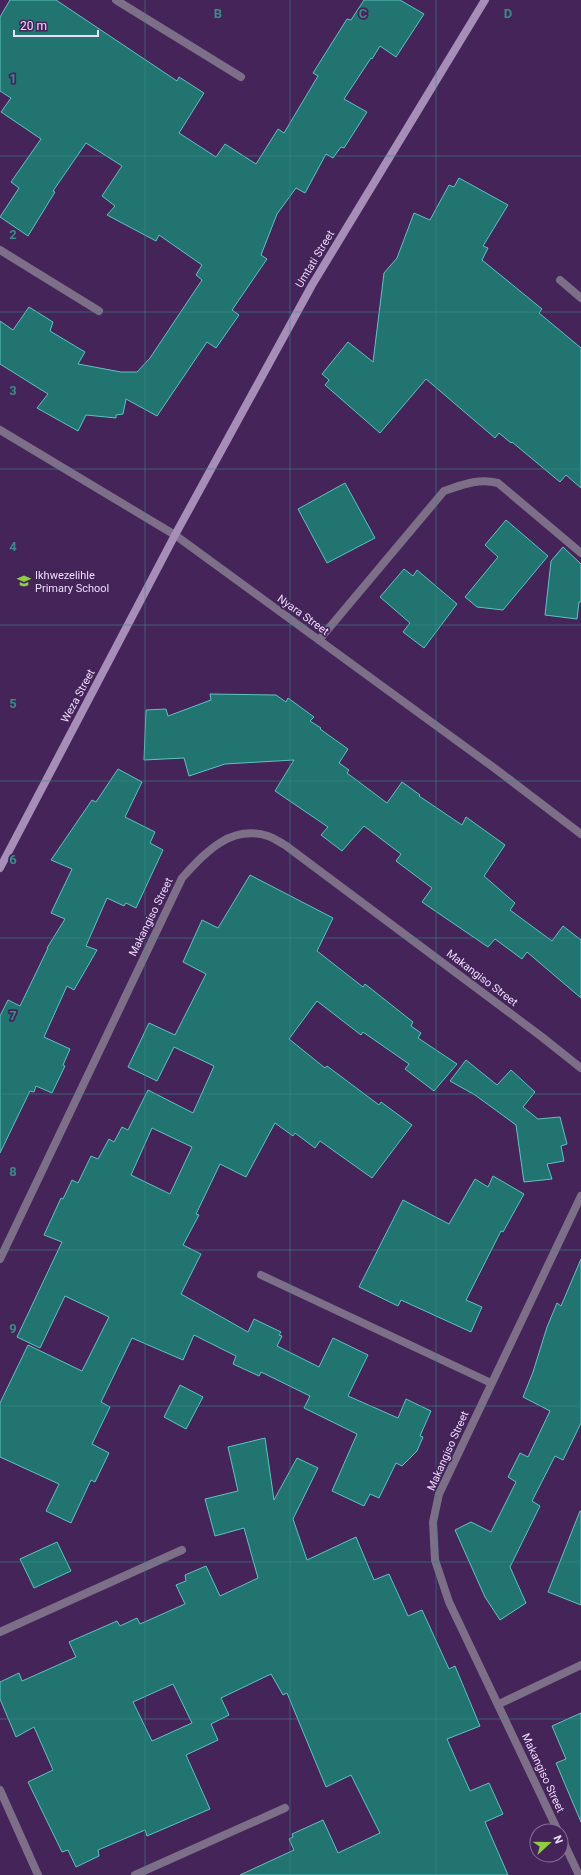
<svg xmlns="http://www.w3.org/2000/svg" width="581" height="1875" font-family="Roboto,sans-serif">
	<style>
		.building { fill: #227470; stroke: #5dc4bf; fill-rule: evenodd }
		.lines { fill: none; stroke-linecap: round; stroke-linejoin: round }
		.lane { stroke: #7e6f89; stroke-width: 8 }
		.street { stroke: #7e6f89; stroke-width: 8 }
		.secondary { stroke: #a78eb9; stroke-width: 8 }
		.grid { fill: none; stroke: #3c8a8a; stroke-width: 1; stroke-opacity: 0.55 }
		.labels { text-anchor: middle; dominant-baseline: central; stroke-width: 3.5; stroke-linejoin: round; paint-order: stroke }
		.street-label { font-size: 11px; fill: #eedcfc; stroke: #442459 }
		.poi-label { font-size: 11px; fill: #eedcfc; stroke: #442459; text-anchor: start }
		.grid-label { font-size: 13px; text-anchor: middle; font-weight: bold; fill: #3c8a8a; stroke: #442459; stroke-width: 3.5; stroke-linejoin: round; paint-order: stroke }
	</style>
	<rect width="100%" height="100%" fill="#442459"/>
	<g class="building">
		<polygon points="10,0 56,0 177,81 179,77 204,93 179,133 216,157 225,144 256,164 278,129 284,133 318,76 313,73 347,19 351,20 364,0 400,0 424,14 396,57 380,46 372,59 371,58 344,99 367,112 344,148 341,147 333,158 326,154 305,193 296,188 277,214 261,255 267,259 232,310 239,315 216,348 207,342 157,416 126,399 123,414 116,415 116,418 86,415 78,431 37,408 48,394 0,364 0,321 13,330 29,307 53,322 50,331 85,352 78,364 121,372 137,372 150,358 202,280 196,275 202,265 159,235 156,241 107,215 115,206 102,196 122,166 86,143 53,191 55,192 28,236 0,217 19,188 11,182 41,139 1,112 11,98 0,91 0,17"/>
		<polygon points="459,178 508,205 483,246 488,248 482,260 542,309 539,313 581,348 581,488 566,475 560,482 512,442 511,443 499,433 495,438 426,379 380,433 325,385 329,380 322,374 348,342 373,362 384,273 397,258 414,213 430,220 449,185 454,187"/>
		<polygon points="345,483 375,538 327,563 298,509"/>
		<polygon points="506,520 548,556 503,610 477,607 465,597 498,557 485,545"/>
		<polygon points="563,547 581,564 581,602 579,602 577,619 545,615 551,561"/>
		<polygon points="404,569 413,576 417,570 457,604 424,648 403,632 410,623 380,597"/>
		<polygon points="210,694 276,695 286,702 288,698 314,717 310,721 321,728 320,729 348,749 339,763 349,770 347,773 387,803 402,782 420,795 419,796 462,825 466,817 505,845 484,876 515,903 510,910 552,941 563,926 581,940 581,998 527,952 522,959 495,939 488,947 422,902 432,888 396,861 401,854 364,826 342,851 321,835 328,827 275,791 294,760 225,764 189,776 184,758 144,760 146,710 166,709 168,716 211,700"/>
		<polygon points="118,769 142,782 125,817 155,832 150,843 163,850 136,908 126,903 124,906 107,898 86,946 97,950 74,990 67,986 44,1037 70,1049 63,1065 65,1066 52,1093 36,1086 34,1092 30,1091 0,1153 0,1016 8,1000 20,1006 48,948 47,948 65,919 51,913 72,869 51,860 92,800 96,802"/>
		<path d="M250,875L333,918L317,951L363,987L365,984L413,1022L411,1026L421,1033L418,1038L457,1064L434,1091L405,1069L409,1064L363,1032L361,1035L317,1001L289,1039L325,1068L327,1066L379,1105L381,1102L412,1125L372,1178L320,1141L315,1148L295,1133L293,1136L275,1123L246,1177L220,1164L196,1214L199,1215L183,1245L201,1254L181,1294L248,1332L254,1319L281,1332L279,1335L282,1336L277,1346L319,1367L333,1338L368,1355L348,1396L398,1418L406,1399L431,1411L420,1436L423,1437L417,1451L402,1466L396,1463L379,1498L370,1494L364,1506L332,1491L357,1434L304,1408L310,1396L261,1372L259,1376L233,1364L236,1356L194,1335L183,1360L132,1338L101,1402L110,1407L92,1444L109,1453L95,1482L91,1480L71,1523L46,1511L59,1484L0,1457V1403L28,1345L82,1371L109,1317L65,1296L40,1348L17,1337L62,1242L44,1235L61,1198L63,1199L72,1180L78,1183L91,1156L98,1159L109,1139L114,1142L122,1127L128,1130L148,1090L193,1113L214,1066L174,1047L157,1081L128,1067L149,1023L175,1035L206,974L183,962L202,920L218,928ZM152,1128L192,1147L170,1194L131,1175Z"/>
		<polygon points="466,1060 497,1085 511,1070 535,1092 523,1107 538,1119 560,1117 567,1144 561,1146 564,1161 547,1164 552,1179 524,1182 516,1125 475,1095 450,1081"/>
		<polygon points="493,1176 524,1194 503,1232 501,1231 466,1300 482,1307 471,1332 401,1300 398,1306 359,1287 403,1200 449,1224 475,1179 488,1187"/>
		<polygon points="581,1259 581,1423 563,1460 555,1456 532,1501 540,1506 510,1567 526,1603 500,1620 485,1597 455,1530 471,1522 491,1532 516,1482 508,1477 520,1453 528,1457 550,1411 523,1397 533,1372 547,1327 557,1303 561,1306"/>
		<polygon points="180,1385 203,1397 186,1429 164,1417"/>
		<path d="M265,1438L274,1500L297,1458L318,1468L293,1519L307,1560L356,1537L374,1580L389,1574L408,1616L422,1610L449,1669L455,1666L480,1726L447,1739L470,1791L489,1783L503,1814L485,1822L508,1875H240L294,1850L289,1839L293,1837L292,1834L323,1820L338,1853L380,1833L351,1775L326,1787L287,1693L283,1695L271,1674L221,1698L229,1715L211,1724L218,1740L186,1755L210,1809L147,1836L145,1830L98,1850L99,1856L76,1867L68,1850L62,1852L28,1782L53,1770L34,1727L16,1737L0,1699V1682L19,1673L22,1681L76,1657L69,1642L117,1621L120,1626L137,1618L140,1624L185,1604L176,1585L186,1581L185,1575L206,1566L220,1596L258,1578L244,1528L215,1536L205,1499L238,1491L228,1447ZM173,1684L192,1723L152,1741L133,1702Z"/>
		<polygon points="580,1511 581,1511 581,1605 548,1592"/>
		<polygon points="57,1542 71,1571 34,1588 20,1559"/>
		<polygon points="581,1713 581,1822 556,1763 566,1759 552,1726"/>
	</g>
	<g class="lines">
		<g class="lane">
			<polyline points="116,0 241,77"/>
			<polyline points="0,250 99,311"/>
			<polyline points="560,280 581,298"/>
			<path d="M319,640L444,491C462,485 478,478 498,483L581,553"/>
			<polyline points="261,1275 491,1383"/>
			<polyline points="0,1632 182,1550"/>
			<polyline points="135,1875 285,1808"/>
		</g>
		<g class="street">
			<polyline points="0,430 175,535 497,770 581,834"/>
			<path d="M0,1259L182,878C205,853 230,824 268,836C274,838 279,842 285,845L542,1037L581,1068"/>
			<polyline points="499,1704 581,1665"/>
			<polyline points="0,1790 38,1875"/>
			<polyline points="558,1831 449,1602 435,1560 433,1522 439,1494 581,1196"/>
			<polyline points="561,1837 579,1875"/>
		</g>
		<polyline class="secondary" points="0,868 175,535 312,285 485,0"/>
	</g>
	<path class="grid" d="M145,0V1875M290,0V1875M436,0V1875M0,156H581M0,312H581M0,469H581M0,625H581M0,781H581M0,938H581M0,1094H581M0,1250H581M0,1406H581M0,1562H581M0,1719H581"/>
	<defs>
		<g id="school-bare" transform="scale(1.08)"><path d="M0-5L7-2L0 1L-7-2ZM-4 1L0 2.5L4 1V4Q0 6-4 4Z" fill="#8fcd42" stroke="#442459" stroke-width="2.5" paint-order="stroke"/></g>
	</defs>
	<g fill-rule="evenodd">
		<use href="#school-bare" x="24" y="581"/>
	</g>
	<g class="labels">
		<g class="street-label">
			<text transform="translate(315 259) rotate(-59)">Umtati Street</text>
			<text transform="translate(303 615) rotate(36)">Nyara Street</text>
			<text transform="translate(78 696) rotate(-62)">Weza Street</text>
			<text transform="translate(151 917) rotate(-64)">Makangiso Street</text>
			<text transform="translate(482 978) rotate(37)">Makangiso Street</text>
			<text transform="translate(448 1451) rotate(-66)">Makangiso Street</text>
			<text transform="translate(543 1773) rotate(65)">Makangiso Street</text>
		</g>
		<g class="poi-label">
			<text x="35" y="575">Ikhwezelihle<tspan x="35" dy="13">Primary School</tspan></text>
		</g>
	</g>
	<g class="grid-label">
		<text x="218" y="18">B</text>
		<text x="363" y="18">C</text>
		<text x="508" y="18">D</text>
		<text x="13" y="83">1</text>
		<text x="13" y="239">2</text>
		<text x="13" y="395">3</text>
		<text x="13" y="551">4</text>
		<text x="13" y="708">5</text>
		<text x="13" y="864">6</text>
		<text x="13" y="1020">7</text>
		<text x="13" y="1176">8</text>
		<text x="13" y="1333">9</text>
	</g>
	<g transform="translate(549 1843) rotate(69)"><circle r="19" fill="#442459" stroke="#886e9a"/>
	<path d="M0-3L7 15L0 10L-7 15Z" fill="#8fcd42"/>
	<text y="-6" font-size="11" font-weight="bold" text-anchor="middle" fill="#eedcfc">N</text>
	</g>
	<path d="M14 30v6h84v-6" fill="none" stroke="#eedcfc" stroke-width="2"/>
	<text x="20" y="30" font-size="12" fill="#eedcfc" stroke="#442459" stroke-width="3" paint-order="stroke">20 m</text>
</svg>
